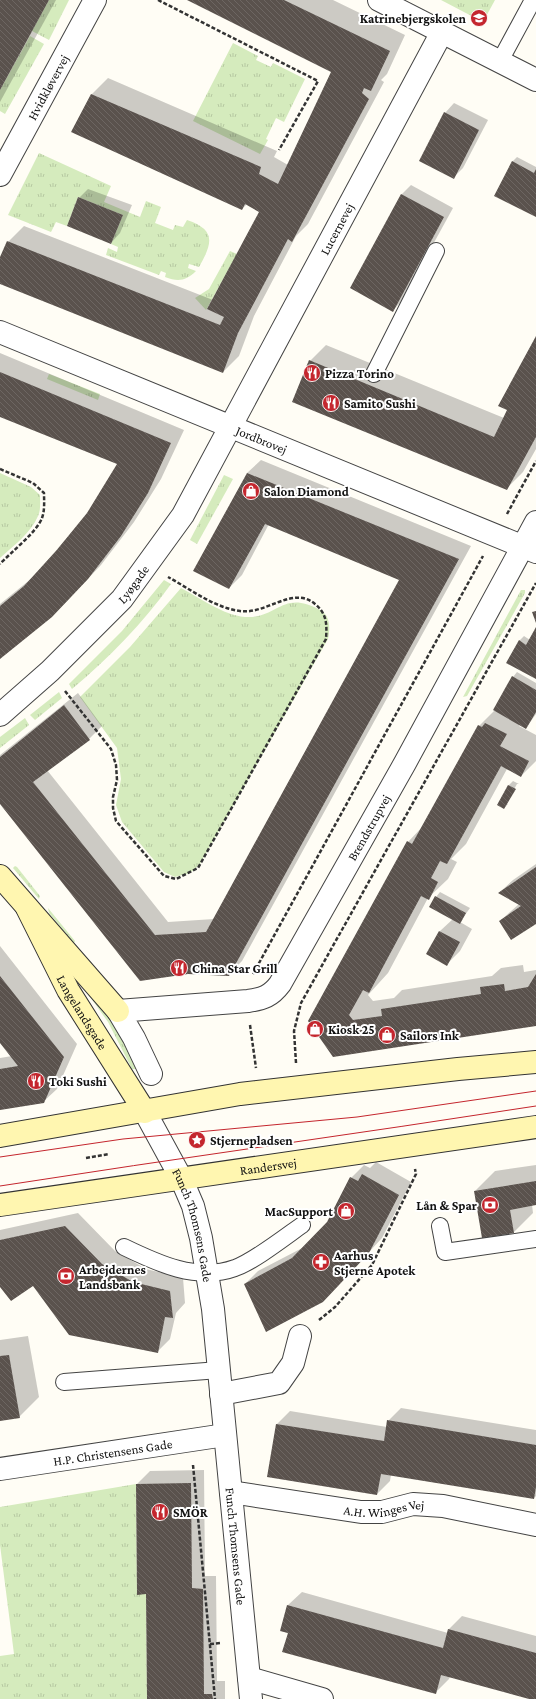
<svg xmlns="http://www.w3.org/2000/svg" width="536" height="1699" font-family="'Crimson Pro',serif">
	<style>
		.grass { fill: url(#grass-tufts) }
		.shadow { fill: #0003 }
		.building { fill: url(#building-back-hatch) }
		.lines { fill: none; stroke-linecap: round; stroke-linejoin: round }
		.lane-casing { stroke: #444; stroke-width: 18 }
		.street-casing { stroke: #444; stroke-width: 24 }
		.secondary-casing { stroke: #333; stroke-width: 24 }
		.path { stroke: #333; stroke-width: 2.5; stroke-dasharray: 4 2; stroke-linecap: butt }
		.lane { stroke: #fff; stroke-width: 16 }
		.street { stroke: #fff; stroke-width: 22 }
		.secondary { stroke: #fff6b0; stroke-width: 22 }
		.tram { stroke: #c4262e; stroke-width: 1 }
		.labels { text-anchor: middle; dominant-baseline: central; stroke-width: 4; stroke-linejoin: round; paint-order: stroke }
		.poi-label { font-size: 13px; font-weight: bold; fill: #111; stroke: #fff; text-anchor: start }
		.street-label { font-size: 13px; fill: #111; stroke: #fff }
	</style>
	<defs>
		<pattern id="grass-tufts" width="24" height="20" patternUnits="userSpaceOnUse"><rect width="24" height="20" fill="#d5ebbd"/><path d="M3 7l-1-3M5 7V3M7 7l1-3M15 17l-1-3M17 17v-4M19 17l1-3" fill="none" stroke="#b6c8a1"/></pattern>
		<pattern id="building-back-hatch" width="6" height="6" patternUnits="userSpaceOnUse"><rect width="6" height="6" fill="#5a524d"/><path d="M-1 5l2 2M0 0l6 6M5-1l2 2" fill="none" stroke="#6d6662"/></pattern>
	</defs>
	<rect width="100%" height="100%" fill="#fffdf5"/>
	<g class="grass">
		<polygon points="49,0 69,0 49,40 32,31"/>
		<polygon points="441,0 495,0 483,22"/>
		<polygon points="30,36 44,44 5,114 0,111 0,90"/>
		<polygon points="233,43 258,56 256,60 271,67 273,63 305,79 284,122 276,118 266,139 268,140 260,154 193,121"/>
		<path d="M39,153L111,186L104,202L140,217L146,201L161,207L155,223L173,230L175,225L183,227L187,220C217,230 212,244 199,267L189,264L188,268L196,271C186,281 178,282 165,277L166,273L161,271L159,275L106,255L108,248L117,252L118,247L111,244L123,215L78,197L67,226L56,222L51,232L8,215Z"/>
		<polygon points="230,251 237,254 206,310 195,298 209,289"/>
		<polygon points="49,374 100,394 98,400 47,379"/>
		<path d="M0,473L31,487L40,495C40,501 41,510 38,516C31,533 13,546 0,558Z"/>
		<polygon points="224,475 233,479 197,544 190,540"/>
		<path d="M164,580L171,584C143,623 109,658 72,689L69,684L122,631Z"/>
		<path d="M181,588C200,598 223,615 245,617C278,619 282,589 320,610C331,616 330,629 328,639L200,864L190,873L175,877L164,872L122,822L116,805L121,779L117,748L80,697L130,647Z"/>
		<polygon points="521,590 525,590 525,593 467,696 463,697"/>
		<polygon points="59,692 62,698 35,720 30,715"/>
		<polygon points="25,718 29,725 0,748 0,737"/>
		<polygon points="15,866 17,867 40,896 39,899 13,868"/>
		<polygon points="48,908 75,941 74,943 49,913"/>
		<polygon points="78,980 106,1010 139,1069 132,1069 108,1022"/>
		<polygon points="136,1484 137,1594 146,1594 147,1699 0,1699 0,1656 14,1654 0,1545 0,1507"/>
	</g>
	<g class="shadow">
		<polygon points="0,0 56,0 0,102"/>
		<polygon points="189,0 333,0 405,35 387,74 381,80 384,82 308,224 296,236 254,316 239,356 223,372 0,283 0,260 8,242 24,226 213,300 260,212 247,204 242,209 72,131 92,94 108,78 277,151 274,157 288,165 332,71"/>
		<polygon points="454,103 488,120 463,168 453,178 445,113"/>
		<polygon points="517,157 536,167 536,216 512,162"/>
		<polygon points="411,185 453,208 402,301 393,310 402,194"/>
		<polygon points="88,189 132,205 120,233 111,243 79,198"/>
		<polygon points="536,338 536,449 523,472 507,488 310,361 326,345 504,418"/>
		<polygon points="0,353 184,430 161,479 134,522 101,565 66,602 0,657 0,604 32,578 88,514 119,463 0,416"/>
		<polygon points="261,460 471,546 242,961 228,975 188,973 0,802 0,755 78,693 102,726 89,739 47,770 168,922 214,919 400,580 269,524 242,575 229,588 247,473"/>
		<polygon points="536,629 536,678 519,641 524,636 530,640"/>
		<polygon points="517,672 536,683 536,714 526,728 520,724 519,726 536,735 536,761 521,776 507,769 466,844 451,859 457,862 448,879 428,898 388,973 368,995 373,1001 394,998 402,990 492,976 501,968 523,965 524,972 536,970 536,1025 333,1056 408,842 424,825 479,726 495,710 513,677"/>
		<polygon points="513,781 519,784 517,784 506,804 508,804 504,808 498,804 509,785"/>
		<polygon points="536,864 536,922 500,921 519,904 500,892 513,880"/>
		<polygon points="440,892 470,908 460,922 472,929 460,951 447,964 427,954 440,931 453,919 436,897"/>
		<polygon points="0,946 77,1044 57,1089 43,1102 0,1109 0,1058 12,1056 0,1041"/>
		<polygon points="376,1162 411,1182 382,1238 336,1288 245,1284 258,1271 306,1246 328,1222 351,1178 364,1165 370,1168"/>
		<polygon points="536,1165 536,1204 532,1205 533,1213 514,1232 475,1191 495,1171"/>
		<polygon points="78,1213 115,1251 146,1269 183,1278 185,1303 176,1313 170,1339 157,1352 33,1285 0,1285 0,1230"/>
		<polygon points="28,1336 39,1397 19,1417 0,1420 0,1340"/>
		<polygon points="401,1408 536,1430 536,1496 534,1498 391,1475 390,1481 377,1494 268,1476 277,1424 290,1411 387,1427 388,1421"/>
		<polygon points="204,1470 205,1576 216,1576 217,1681 225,1681 225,1699 148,1699 147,1593 137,1484 150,1471"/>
		<polygon points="302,1592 448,1633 449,1629 462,1616 536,1636 536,1699 450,1676 449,1679 435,1693 282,1631 288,1605"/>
	</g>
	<g class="building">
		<polygon points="0,0 49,0 0,90"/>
		<polygon points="187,0 284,0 390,51 371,91 364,88 362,93 369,99 292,242 288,239 238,333 223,373 0,284 0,257 7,241 220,325 224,317 207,309 259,212 245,204 242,210 71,132 91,94 261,167 259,174 278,184 331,72"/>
		<polygon points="444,112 479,130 454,179 419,161"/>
		<polygon points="512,161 534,173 536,169 536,217 494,196"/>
		<polygon points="401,194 444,217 393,312 350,288"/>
		<polygon points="78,197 123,215 111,244 67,226"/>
		<polygon points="536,336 536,437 507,490 292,402 309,360 494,437 507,410 498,406"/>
		<polygon points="0,372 171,443 148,493 121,536 88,579 52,617 0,659 0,606 24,586 56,551 87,513 117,464 0,417"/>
		<polygon points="247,473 459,559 229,976 188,974 140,981 0,804 0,757 64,705 90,740 33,782 155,935 206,932 399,580 265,524 229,589 193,571"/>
		<polygon points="536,611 536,623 532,612"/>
		<polygon points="536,627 536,679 506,663 519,640 526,645"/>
		<polygon points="512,676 536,690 536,712 526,729 493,710"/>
		<polygon points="485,723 507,734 500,746 529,761 521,777 501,766 447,864 440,861 431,878 438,882 429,900 421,896 369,993 363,990 349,1015 353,1020 382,1016 381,1009 481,994 480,987 504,984 505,991 528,987 536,974 536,1026 333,1057 308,1021 407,841 412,844 478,725 482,727"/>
		<polygon points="508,785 516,789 504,809 497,805"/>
		<polygon points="536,867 536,924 511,940 499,921 521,906 498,893"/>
		<polygon points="435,896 466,913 460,924 429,907"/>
		<polygon points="439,931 460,942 447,966 426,954"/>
		<polygon points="0,976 64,1057 44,1103 0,1110 0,1069 18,1066 0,1043"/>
		<polygon points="362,1174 399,1195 369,1253 323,1302 266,1332 244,1284 292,1258 327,1222 350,1177 358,1181"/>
		<polygon points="536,1181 536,1205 510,1210 514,1233 482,1238 474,1191"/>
		<polygon points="65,1226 102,1264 133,1282 170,1291 173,1318 165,1317 158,1353 69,1335 33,1286 11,1301 0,1287 0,1240"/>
		<polygon points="9,1355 20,1418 0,1421 0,1356"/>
		<polygon points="387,1420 536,1445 536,1487 534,1499 381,1474 377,1495 267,1477 276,1424 384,1441"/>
		<polygon points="191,1483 192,1588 203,1589 204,1694 212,1694 213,1699 147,1699 146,1594 137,1595 136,1484"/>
		<polygon points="287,1605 443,1648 448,1629 536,1653 536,1699 529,1699 441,1675 436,1694 282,1652 288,1633 280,1631"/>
	</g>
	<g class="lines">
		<g class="lane-casing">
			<g id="lane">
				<polyline points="500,61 533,0"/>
				<polyline points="374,374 436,251"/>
				<polyline points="440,1226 445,1252 536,1239"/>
				<path d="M124,1247C157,1263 197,1282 235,1268C253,1262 285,1237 302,1225"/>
				<polyline points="64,1382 219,1370"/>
			</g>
		</g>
		<g class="street-casing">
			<g id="street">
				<polyline points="379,0 536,80"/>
				<path id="s1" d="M0,175L95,0"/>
				<path id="s2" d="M0,332L536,552"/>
				<path id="s3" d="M0,715L50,671L122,599L183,515L442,32"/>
				<path id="s4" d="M151,1074L134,1038L118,1011L248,1001C263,999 271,996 280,984L405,763L536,522"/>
				<path id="s5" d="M145,1112L181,1178L193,1206L201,1238L213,1309L251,1699"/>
				<polyline points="221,1394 279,1383 293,1363 300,1336"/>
				<path id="s6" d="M0,1469L225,1435"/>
				<path id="s7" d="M231,1492L361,1512H382L413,1504L443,1506L536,1525"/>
				<polyline points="249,1678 322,1699"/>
			</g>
		</g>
		<g class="secondary-casing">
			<g id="secondary">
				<polyline points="0,876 118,1011"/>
				<path id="s8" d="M27,908L68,990L145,1112"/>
				<polyline points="0,1136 240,1094 458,1069 536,1062"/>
				<path id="s9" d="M0,1205L536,1127"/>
			</g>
		</g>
		<g class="path">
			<polyline points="158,0 318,81 279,150"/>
			<path d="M0,469L33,483L44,493C44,500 45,510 42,518C37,532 11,552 0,564"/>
			<polyline points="507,514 536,461"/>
			<path d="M65,691L111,749L116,765L117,780L113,797V808L116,821L164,876L176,879L198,868L326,639C327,624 327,614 315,604C293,585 266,615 240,611C215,608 190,589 168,577"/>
			<polyline points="253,974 483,556"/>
			<polyline points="250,1025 256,1068"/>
			<polyline points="296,1063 294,1031 301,1003 536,583"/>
			<polyline points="86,1158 109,1154"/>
			<polyline points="319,1320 335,1307 372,1265 416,1174 415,1169"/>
			<polyline points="193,1465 215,1699"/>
			<polyline points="210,1644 221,1643"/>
		</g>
		<use href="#lane" class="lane"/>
		<use href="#street" class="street"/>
		<use href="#secondary" class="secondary"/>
		<g class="tram">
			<polyline points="0,1157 123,1139 357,1117 536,1091"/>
			<path d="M0,1186C178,1158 357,1134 536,1106"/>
		</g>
	</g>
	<defs>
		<g id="school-disc" transform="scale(0.9)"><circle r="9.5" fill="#c4262e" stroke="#fff"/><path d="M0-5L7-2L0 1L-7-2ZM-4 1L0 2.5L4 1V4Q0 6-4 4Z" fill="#fff"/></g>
		<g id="restaurant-disc" transform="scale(0.9)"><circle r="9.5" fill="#c4262e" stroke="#fff"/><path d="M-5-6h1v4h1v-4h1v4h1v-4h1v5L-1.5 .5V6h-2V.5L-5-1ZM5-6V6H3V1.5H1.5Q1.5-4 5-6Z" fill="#fff"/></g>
		<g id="shop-disc" transform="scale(0.9)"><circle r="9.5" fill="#c4262e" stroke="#fff"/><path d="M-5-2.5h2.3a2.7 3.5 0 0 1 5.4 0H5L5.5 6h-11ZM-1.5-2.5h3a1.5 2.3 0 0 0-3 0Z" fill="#fff"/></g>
		<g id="sight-disc" transform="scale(0.9)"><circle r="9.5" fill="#c4262e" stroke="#fff"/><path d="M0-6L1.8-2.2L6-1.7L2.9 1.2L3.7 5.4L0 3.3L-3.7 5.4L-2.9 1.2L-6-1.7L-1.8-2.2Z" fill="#fff"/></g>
		<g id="bank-disc" transform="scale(0.9)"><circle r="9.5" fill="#c4262e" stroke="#fff"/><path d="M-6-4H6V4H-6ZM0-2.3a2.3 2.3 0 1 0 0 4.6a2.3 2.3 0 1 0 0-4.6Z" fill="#fff"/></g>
		<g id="pharmacy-disc" transform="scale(0.9)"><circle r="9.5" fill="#c4262e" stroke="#fff"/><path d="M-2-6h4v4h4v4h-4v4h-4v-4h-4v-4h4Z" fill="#fff"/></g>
	</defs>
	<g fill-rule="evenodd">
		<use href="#school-disc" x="479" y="18"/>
		<use href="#restaurant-disc" x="312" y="373"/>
		<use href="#restaurant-disc" x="331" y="403"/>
		<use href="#shop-disc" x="251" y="491"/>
		<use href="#restaurant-disc" x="179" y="968"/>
		<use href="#shop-disc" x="315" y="1029"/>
		<use href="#shop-disc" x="387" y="1035"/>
		<use href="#restaurant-disc" x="36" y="1081"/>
		<use href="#sight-disc" x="197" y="1140"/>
		<use href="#bank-disc" x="490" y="1205"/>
		<use href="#shop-disc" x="346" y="1211"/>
		<use href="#pharmacy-disc" x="321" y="1262"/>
		<use href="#bank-disc" x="66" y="1276"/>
		<use href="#restaurant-disc" x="160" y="1512"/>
	</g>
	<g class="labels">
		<g class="poi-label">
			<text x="466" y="18" text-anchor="end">Katrinebjergskolen</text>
			<text x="325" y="373">Pizza Torino</text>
			<text x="344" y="403">Samito Sushi</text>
			<text x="264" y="491">Salon Diamond</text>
			<text x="192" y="968">China Star Grill</text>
			<text x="328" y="1029">Kiosk 25</text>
			<text x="400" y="1035">Sailors Ink</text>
			<text x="49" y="1081">Toki Sushi</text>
			<text x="210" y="1140">Stjernepladsen</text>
			<text x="477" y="1205" text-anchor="end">Lån &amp; Spar</text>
			<text x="333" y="1211" text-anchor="end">MacSupport</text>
			<text x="334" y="1255">Aarhus<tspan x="334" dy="15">Stjerne Apotek</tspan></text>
			<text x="79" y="1269">Arbejdernes<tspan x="79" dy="15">Landsbank</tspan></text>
			<text x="173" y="1512">SMÖR</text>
		</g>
		<g class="street-label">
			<text stroke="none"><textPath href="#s1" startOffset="100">Hvidkløvervej</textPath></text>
			<text stroke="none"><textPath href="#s3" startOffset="597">Lucernevej</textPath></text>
			<text stroke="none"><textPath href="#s2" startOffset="283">Jordbrovej</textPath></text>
			<text stroke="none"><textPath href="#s3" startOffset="187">Lyøgade</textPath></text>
			<text stroke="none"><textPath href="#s4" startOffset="419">Brendstrupvej</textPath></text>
			<text stroke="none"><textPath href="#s8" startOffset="118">Langelandsgade</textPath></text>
			<text stroke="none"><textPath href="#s9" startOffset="271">Randersvej</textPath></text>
			<text stroke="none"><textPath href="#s5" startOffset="124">Funch Thomsens Gade</textPath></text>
			<text stroke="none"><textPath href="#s6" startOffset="114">H.P. Christensens Gade</textPath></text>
			<text stroke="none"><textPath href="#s7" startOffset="155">A.H. Winges Vej</textPath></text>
			<text stroke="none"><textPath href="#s5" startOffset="449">Funch Thomsens Gade</textPath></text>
		</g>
	</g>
</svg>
